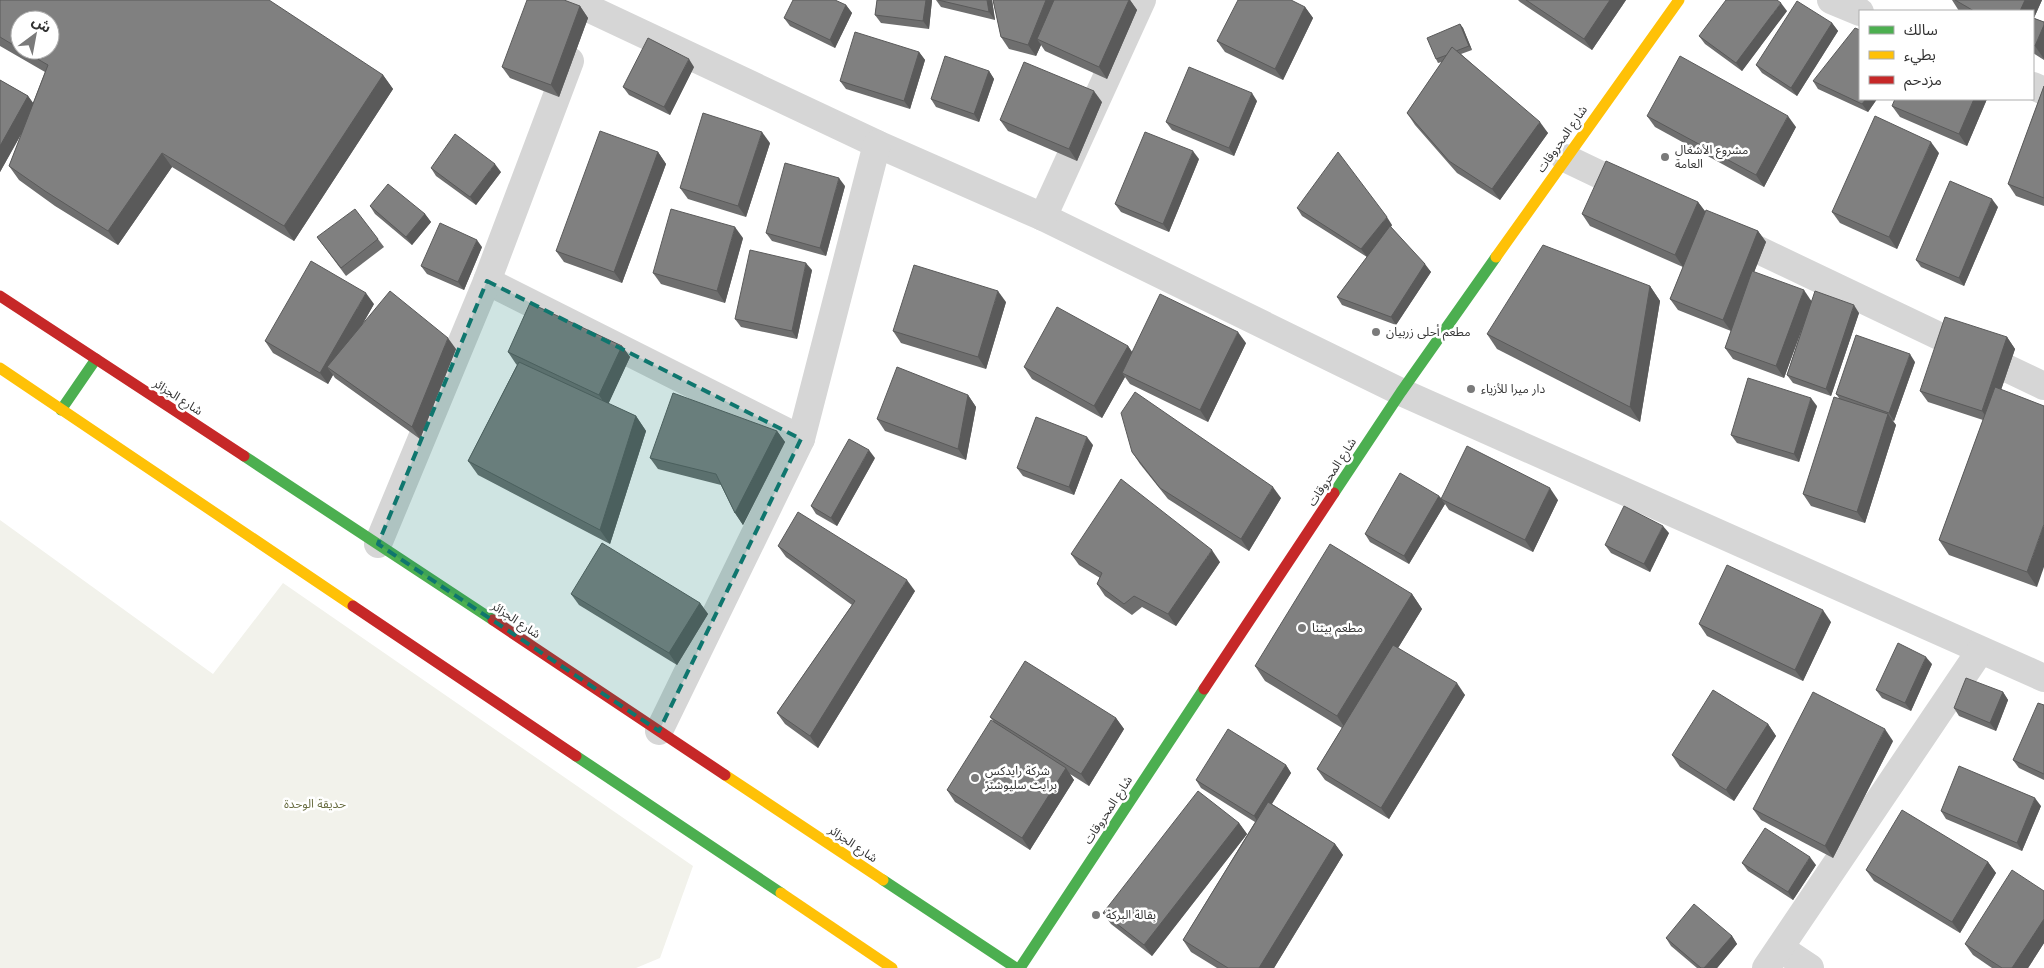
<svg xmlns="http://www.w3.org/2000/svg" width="2044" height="968" font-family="Helvetica,'Noto Sans Arabic',sans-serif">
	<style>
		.green { fill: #f2f2eb }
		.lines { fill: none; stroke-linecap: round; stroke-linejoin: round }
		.street { stroke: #d6d6d6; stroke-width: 28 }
		.fast { stroke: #4caf50; stroke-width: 11 }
		.slow { stroke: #ffc107; stroke-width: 11 }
		.jam { stroke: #c62828; stroke-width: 11 }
		.wall { fill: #6e6e6e; fill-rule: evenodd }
		.shaded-wall { fill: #5a5a5a }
		.building { fill: #808080; stroke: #5a5a5a }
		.marked { fill: #0f766e; fill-opacity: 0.2; stroke: #0f766e; stroke-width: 4; stroke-dasharray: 10 6; stroke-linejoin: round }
		.poi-dot { fill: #7a7a7a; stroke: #fff; stroke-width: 2 }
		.labels { text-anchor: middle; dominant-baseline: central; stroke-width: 5; stroke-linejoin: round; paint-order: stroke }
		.street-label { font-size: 12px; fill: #323232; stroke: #fff }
		.poi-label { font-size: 12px; fill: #323232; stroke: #fff; text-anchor: start }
		.park-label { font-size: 12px; fill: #686c40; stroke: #fff }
	</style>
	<rect width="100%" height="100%" fill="#fff"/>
	<polygon class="green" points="0,520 213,674 283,583 693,866 660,958 636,968 0,968"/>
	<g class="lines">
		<g class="street">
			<polyline points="571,0 877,144 1043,217 1401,392 2044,678"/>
			<polyline points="1831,0 1860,12"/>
			<polyline points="2033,86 2044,91"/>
			<polyline points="1565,158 1634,191"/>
			<polyline points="1043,217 1142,0"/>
			<polyline points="1729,236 2044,386"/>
			<polyline points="487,281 801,439"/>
			<polyline points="378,544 487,281 570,61"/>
			<polyline points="659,731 801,439 877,144"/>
			<polyline points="1780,948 1810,968"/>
			<polyline points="1766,968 1980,651"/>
		</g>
		<g class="fast">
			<polyline points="61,410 96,359"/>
			<polyline points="244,456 493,620"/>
			<polyline points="1334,493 1401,392 1496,257"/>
			<polyline points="576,756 781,893"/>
			<polyline points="883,880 1016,968"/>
			<polyline points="1020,968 1204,689"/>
		</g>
		<g class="slow">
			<polyline points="1496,257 1679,0"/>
			<polyline points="0,368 353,606"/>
			<polyline points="725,775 883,880"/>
			<polyline points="781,893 892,968"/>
		</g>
		<g class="jam">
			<polyline points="0,296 244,456"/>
			<polyline points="353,606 576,756"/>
			<polyline points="493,620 725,775"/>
			<polyline points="1204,689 1334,493"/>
		</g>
	</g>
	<g class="wall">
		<path d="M0,0L383,75L393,89L294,241L172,167L118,245L55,206L19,180L9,166L22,133L0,172V80L28,96L33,103L45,72L0,46ZM20,20L50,50H20Z"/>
		<polygon points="877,0 932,0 929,29 881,23 875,15"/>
		<polygon points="936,0 992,0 995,20 941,7"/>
		<polygon points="993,0 1130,0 1137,10 1107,79 1045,51 1041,45 1036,56 1009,49 1001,37"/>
		<polygon points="1518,0 1626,0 1592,50 1520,2"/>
		<polygon points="1952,0 2042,0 2034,18 2044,22 2044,60 2033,53 2033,11 1959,11"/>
		<polygon points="846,5 852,13 835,48 790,26 784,18"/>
		<polygon points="580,6 588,18 559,97 510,78 502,67"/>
		<polygon points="1305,7 1313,18 1283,80 1225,52 1217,41"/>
		<polygon points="1787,11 1742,71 1705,44 1699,36"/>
		<polygon points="1832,23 1838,31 1797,96 1762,73 1756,65"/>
		<polygon points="1460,24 1463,28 1472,50 1461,54 1548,133 1500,200 1457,173 1415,125 1407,113 1442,62 1438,63 1436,59"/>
		<polygon points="919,52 925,60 910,109 846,89 840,81"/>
		<polygon points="694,67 670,115 629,95 623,87"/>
		<polygon points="989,71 994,79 979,122 936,107 931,99"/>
		<polygon points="1813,81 1860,99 1877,99 1868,112 1818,89"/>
		<polygon points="2044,86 2044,206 2016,196 2008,184"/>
		<polygon points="1987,99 1967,146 1900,117 1892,106"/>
		<polygon points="1257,101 1234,156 1172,130 1166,122"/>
		<polygon points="1102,102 1077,161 1008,131 1000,120"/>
		<polygon points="1647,116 1796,127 1764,187 1655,127"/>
		<polygon points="770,143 746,217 688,199 680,188"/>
		<polygon points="658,152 666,164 622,283 564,262 556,251"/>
		<polygon points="1939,153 1897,249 1840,223 1832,212"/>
		<polygon points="1199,159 1169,232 1121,212 1115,204"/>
		<polygon points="431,168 501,172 476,205 436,176"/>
		<polygon points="845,186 826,256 772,241 766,233"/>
		<polygon points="1698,202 1705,211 1758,231 1766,242 1754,272 1812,301 1859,313 1831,396 1793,383 1787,375 1803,326 1784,378 1733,359 1725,348 1731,331 1678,310 1670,299 1683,267 1590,226 1582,214"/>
		<polygon points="370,206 425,214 431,222 412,245 375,214"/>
		<polygon points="1998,207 1964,286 1921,267 1916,260"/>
		<polygon points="1297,208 1392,225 1391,227 1431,272 1396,325 1342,305 1337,297 1367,257 1302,216"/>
		<polygon points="317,237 378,239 384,247 346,276"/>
		<polygon points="743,238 725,303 661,284 653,273"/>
		<polygon points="482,247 464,290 427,274 421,266"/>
		<polygon points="812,270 797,339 741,327 735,319"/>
		<polygon points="1650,286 1660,301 1640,422 1497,349 1487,334"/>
		<polygon points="1006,302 986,369 901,343 893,331"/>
		<polygon points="374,304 361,327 456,349 420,439 335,378 333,375 328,384 273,353 265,341"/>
		<polygon points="2007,337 2015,349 2001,390 2037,587 1949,555 1939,540 1983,420 1928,402 1920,391"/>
		<polygon points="1246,343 1208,422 1130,384 1125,377 1102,418 1032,379 1024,367 1128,346 1132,352"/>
		<polygon points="622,346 630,357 608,404 636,416 646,431 610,544 478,475 468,461 517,365 516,364 508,352"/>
		<polygon points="1915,362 1894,421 1892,420 1896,425 1865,523 1811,506 1803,494 1839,398 1836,394"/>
		<polygon points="968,395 976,407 966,460 885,431 877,419"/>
		<polygon points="1817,406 1799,462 1737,443 1731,435"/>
		<polygon points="777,431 785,442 743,525 735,513 721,485 658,469 650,458"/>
		<polygon points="1093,445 1074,495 1023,476 1017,468"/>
		<polygon points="1132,452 1281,498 1249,551 1168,499 1140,464"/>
		<polygon points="875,458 837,526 816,514 811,506"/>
		<polygon points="1439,496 1441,498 1558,500 1533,552 1449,510 1445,504 1409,564 1370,542 1365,534"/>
		<polygon points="1669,533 1650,572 1611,553 1605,545"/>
		<polygon points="778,546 915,591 818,748 785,724 777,713 852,605 786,557"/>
		<polygon points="1071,554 1220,562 1176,626 1142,607 1132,615 1105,596 1097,584 1100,578 1079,565"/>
		<polygon points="571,594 700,603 708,614 677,665 579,605"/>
		<polygon points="1412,594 1422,609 1398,648 1465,695 1389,819 1325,780 1317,769 1342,728 1265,681 1255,666"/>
		<polygon points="1831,622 1803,681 1707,636 1699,624"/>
		<polygon points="1932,664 1911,711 1882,698 1876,690"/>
		<polygon points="2003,692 2008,700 1996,731 1959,716 1954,708"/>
		<polygon points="2044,705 2044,780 2019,768 2013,760"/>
		<polygon points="990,717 1116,718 1124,729 1089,786 1070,774 1074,780 1030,850 955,802 947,790 994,722"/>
		<polygon points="1768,724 1776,736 1734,801 1680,767 1672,755"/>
		<polygon points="1893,741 1833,858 1761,820 1753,809"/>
		<polygon points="1286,765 1291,773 1272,804 1335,844 1343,855 1274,968 1217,968 1191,952 1183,940 1255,822 1201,788 1196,780"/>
		<polygon points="2041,806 2022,851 1946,819 1941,811"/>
		<polygon points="1239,823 1247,834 1152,956 1111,924 1103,913"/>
		<polygon points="1988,862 1996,873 1960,933 1874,881 1866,870"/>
		<polygon points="1742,863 1816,865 1793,900 1748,871"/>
		<polygon points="2044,891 2044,943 2028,968 1992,968 1973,955 1965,944"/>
		<polygon points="1732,936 1737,944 1717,968 1697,968 1671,946 1666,938"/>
	</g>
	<g class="shaded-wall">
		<polygon points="926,0 932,0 929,29 923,21"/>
		<polygon points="987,0 992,0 995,20 989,12"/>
		<polygon points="1046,0 1059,0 1037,39 1041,45 1036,56 1028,45"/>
		<polygon points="1129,0 1130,0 1137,10 1107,79 1099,67"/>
		<polygon points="1610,0 1626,0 1592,50 1584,39"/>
		<polygon points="2025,0 2042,0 2033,20 2033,11 2020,11"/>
		<polygon points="1781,3 1787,11 1742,71 1736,63"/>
		<polygon points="846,5 852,13 835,48 830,40"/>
		<polygon points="580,6 588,18 559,97 551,85"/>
		<polygon points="1305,7 1313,18 1283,80 1275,69"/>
		<polygon points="1832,23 1838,31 1797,96 1791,88"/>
		<polygon points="1460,24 1463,28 1472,50 1469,46"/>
		<polygon points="2044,25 2044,59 2035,46"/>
		<polygon points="919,52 925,60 910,109 904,101"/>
		<polygon points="689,59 694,67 670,115 664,107"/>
		<polygon points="989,71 994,79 979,122 974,114"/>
		<polygon points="383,75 393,89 294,241 284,226"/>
		<polygon points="1094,91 1102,102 1077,161 1069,149"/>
		<polygon points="1252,93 1257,101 1234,156 1229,148"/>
		<polygon points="28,96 36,107 0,172 0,146"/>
		<polygon points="1866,99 1877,99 1868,112 1862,104"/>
		<polygon points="1974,99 1987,99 1967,146 1959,134"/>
		<polygon points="1788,116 1796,127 1764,187 1756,175"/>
		<polygon points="1540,122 1548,133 1500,200 1492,189"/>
		<polygon points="762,132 770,143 746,217 738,206"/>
		<polygon points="1931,142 1939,153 1897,249 1889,237"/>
		<polygon points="1193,151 1199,159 1169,232 1163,224"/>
		<polygon points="658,152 666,164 622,283 614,272"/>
		<polygon points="162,153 172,167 118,245 108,231"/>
		<polygon points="495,164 501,172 476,205 470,197"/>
		<polygon points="839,178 845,186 826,256 820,248"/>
		<polygon points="1992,199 1998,207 1964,286 1959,278"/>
		<polygon points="1698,202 1706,213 1683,267 1675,255"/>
		<polygon points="425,214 431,222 412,245 406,237"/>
		<polygon points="1387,217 1392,225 1367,257 1361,249"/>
		<polygon points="735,227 743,238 725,303 717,291"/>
		<polygon points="1758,231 1766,242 1731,331 1723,320"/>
		<polygon points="477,240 482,247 464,290 458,282"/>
		<polygon points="806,263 812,270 797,339 792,331"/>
		<polygon points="1425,264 1431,272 1396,325 1391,317"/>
		<polygon points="1650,286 1660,301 1640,422 1630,407"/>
		<polygon points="1804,290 1812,302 1784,378 1776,366"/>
		<polygon points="998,291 1006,302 986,369 978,357"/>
		<polygon points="366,293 374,304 335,372 327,367 333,375 328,384 320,373"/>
		<polygon points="1854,305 1859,313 1831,396 1826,389"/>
		<polygon points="1238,332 1246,343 1208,422 1200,410"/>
		<polygon points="2007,337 2015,349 1990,422 1982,411"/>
		<polygon points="448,338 456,349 420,439 412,427"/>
		<polygon points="622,346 630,357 607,407 599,395"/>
		<polygon points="1128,346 1136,358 1122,373 1125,377 1102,418 1094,406"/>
		<polygon points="1910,354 1915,362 1894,421 1889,413"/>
		<polygon points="968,395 976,407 966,460 958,449"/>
		<polygon points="1811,398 1817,406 1799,462 1794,454"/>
		<polygon points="1888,414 1896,425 1865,523 1857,512"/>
		<polygon points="636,416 646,431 610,544 600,530"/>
		<polygon points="777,431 785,442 743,525 735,513"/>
		<polygon points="1087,437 1093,445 1074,495 1069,487"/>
		<polygon points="869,450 875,458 837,526 831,518"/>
		<polygon points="1273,487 1281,498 1249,551 1241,539"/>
		<polygon points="1550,488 1558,500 1533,552 1525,540"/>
		<polygon points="1439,496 1445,504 1409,564 1404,556"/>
		<polygon points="2044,524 2044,567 2037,587 2027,572"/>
		<polygon points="1663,526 1669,533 1650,572 1644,564"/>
		<polygon points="1212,550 1220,562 1176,626 1168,614"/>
		<polygon points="907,580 915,591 818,748 810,736"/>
		<polygon points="1412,594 1422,609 1347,731 1337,716"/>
		<polygon points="700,603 708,614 677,665 669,653"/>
		<polygon points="1823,610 1831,622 1803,681 1795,670"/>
		<polygon points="1926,657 1932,664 1911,711 1905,703"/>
		<polygon points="1457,683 1465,695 1389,819 1381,808"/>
		<polygon points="2003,692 2008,700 1996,731 1990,723"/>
		<polygon points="1116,718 1124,729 1089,786 1081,774"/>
		<polygon points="1768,724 1776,736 1734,801 1726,790"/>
		<polygon points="1885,729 1893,741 1833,858 1825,846"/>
		<polygon points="1286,765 1291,773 1259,824 1254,816"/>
		<polygon points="1066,768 1074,780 1030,850 1022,838"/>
		<polygon points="2035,798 2041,806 2022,851 2017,843"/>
		<polygon points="1239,823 1247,834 1152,956 1144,945"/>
		<polygon points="1335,844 1343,855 1274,968 1259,968"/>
		<polygon points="1810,857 1816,865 1793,900 1788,892"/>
		<polygon points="1988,862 1996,873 1960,933 1952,922"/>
		<polygon points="2044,919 2044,943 2028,968 2012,968"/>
		<polygon points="1732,936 1737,944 1717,968 1704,968"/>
	</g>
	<g class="building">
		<polygon points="0,0 269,0 383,75 284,226 162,153 108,231 45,191 9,166 48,65 22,50 50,50 50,20 20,20 20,49 0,37"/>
		<polygon points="527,0 564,0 580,6 551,85 502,67"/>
		<polygon points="793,0 835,0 846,5 830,40 784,18"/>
		<polygon points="877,0 926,0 923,21 875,15"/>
		<polygon points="938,0 987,0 989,12"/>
		<polygon points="993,0 1046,0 1028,45 1001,37"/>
		<polygon points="1054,0 1129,0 1099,67 1037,39"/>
		<polygon points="1238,0 1291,0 1305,7 1275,69 1217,41"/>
		<polygon points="1526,0 1610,0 1584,39"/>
		<polygon points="1726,0 1777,0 1781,3 1736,63 1699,36"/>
		<polygon points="1955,0 2025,0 2020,11 1974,11"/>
		<polygon points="1797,1 1832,23 1791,88 1756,65"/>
		<polygon points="2033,18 2044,22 2044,25 2035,46 2033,44"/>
		<polygon points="1460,24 1469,46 1456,51 1452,47 1447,55 1436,59 1427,38"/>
		<polygon points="1855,28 1860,30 1860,99 1866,99 1862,104 1813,81"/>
		<polygon points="855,32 919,52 904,101 840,81"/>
		<polygon points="648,38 689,59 664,107 623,87"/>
		<polygon points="1452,47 1540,122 1492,189 1449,161 1407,113"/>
		<polygon points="945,56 989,71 974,114 931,99"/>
		<polygon points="1680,56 1788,116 1756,175 1647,116"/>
		<polygon points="1024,62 1094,91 1069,149 1000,120"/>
		<polygon points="1189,67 1252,93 1229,148 1166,122"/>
		<polygon points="0,80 28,96 0,146"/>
		<polygon points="2044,86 2044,198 2008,184"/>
		<polygon points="1895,99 1974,99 1959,134 1892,106"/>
		<polygon points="703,113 762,132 738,206 680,188"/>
		<polygon points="1875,116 1931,142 1889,237 1832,212"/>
		<polygon points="600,131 658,152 614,272 556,251"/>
		<polygon points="1145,132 1193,151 1163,224 1115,204"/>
		<polygon points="455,134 495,164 470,197 431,168"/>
		<polygon points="1338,152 1387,217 1361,249 1297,208"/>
		<polygon points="1606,161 1698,202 1675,255 1582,214"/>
		<polygon points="785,163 839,178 820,248 766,233"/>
		<polygon points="1950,181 1992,199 1959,278 1916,260"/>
		<polygon points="388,184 425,214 406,237 370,206"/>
		<polygon points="355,209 378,239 341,268 317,237"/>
		<polygon points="671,209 735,227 717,291 653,273"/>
		<polygon points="1706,210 1758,231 1723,320 1670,299"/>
		<polygon points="440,223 477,240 458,282 421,266"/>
		<polygon points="1390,226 1425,264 1391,317 1337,297"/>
		<polygon points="1543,245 1650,286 1630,407 1487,334"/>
		<polygon points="750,250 806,263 792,331 735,319"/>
		<polygon points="311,261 366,293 320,373 265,341"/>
		<polygon points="914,265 998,291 978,357 893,331"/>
		<polygon points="1752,271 1804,290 1776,366 1725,348"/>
		<polygon points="390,291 448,338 412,427 327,367"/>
		<polygon points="1815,291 1854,305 1826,389 1787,375"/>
		<polygon points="1160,294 1238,332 1200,410 1122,373"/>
		<polygon points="530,303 622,346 599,395 508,352"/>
		<polygon points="1057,307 1128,346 1094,406 1024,367"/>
		<polygon points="1945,317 2007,337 1982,411 1920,391"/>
		<polygon points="1856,335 1910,354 1889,413 1836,394"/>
		<polygon points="519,362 636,416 600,530 468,461"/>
		<polygon points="897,367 968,395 958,449 877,419"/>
		<polygon points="1748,378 1811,398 1794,454 1731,435"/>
		<polygon points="1995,387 2044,406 2044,524 2027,572 1939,540"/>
		<polygon points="1135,392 1273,487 1241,539 1160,488 1132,452 1121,413"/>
		<polygon points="673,393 777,431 735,513 716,474 650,458"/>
		<polygon points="1834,397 1888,414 1857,512 1803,494"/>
		<polygon points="1036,417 1087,437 1069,487 1017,468"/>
		<polygon points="849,439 869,450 831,518 811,506"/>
		<polygon points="1467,446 1550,488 1525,540 1441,499"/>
		<polygon points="1400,473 1439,496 1404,556 1365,534"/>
		<polygon points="1121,479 1212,550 1168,614 1134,596 1124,604 1097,584 1102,573 1071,554"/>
		<polygon points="1624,506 1663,526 1644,564 1605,545"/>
		<polygon points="798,512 907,580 810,736 777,713 855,601 778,546"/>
		<polygon points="602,543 700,603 669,653 571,594"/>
		<polygon points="1330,544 1412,594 1337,716 1255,666"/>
		<polygon points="1727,565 1823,610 1795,670 1699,624"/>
		<polygon points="1898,643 1926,657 1905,703 1876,690"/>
		<polygon points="1393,645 1457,683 1381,808 1317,769"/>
		<polygon points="1025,661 1116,718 1081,774 990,717"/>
		<polygon points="1966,678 2003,692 1990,723 1954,708"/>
		<polygon points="1713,690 1768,724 1726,790 1672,755"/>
		<polygon points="1813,692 1885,729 1825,846 1753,809"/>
		<polygon points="2038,703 2044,705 2044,774 2013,760"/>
		<polygon points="991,720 1066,768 1022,838 947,790"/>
		<polygon points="1228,729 1286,765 1254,816 1196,780"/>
		<polygon points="1959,766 2035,798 2017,843 1941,811"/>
		<polygon points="1198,791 1239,823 1144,945 1103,913"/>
		<polygon points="1268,802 1335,844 1259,968 1228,968 1183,940"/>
		<polygon points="1902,810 1988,862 1952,922 1866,870"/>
		<polygon points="1765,828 1810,857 1788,892 1742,863"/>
		<polygon points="2012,870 2044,891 2044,919 2012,968 2002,968 1965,944"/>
		<polygon points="1694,904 1732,936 1704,968 1701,968 1666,938"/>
	</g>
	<path class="marked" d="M487,281L801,439L659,731L378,544Z"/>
	<g class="poi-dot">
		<circle cx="1665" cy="157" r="5"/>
		<circle cx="1376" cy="332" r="5"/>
		<circle cx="1471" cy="389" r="5"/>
		<circle cx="1302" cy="628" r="5"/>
		<circle cx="975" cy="778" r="5"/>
		<circle cx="1096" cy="915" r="5"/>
	</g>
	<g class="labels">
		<g class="street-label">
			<text transform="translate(1562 139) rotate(-55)">شارع المحروقات</text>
			<text transform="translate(178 397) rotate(33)">شارع الجزائر</text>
			<text transform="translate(1332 472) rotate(-57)">شارع المحروقات</text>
			<text transform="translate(516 620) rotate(34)">شارع الجزائر</text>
			<text transform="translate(1108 810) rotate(-57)">شارع المحروقات</text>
			<text transform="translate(853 844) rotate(34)">شارع الجزائر</text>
		</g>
		<g class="poi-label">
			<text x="1675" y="150">مشروع الأشغال<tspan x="1675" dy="14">العامة</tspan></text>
			<text x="1386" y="332">مطعم أحلى زربيان</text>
			<text x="1481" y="389">دار ميرا للأزياء</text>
			<text x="1312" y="628">مطعم بيتنا</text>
			<text x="985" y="771">شركة رايدكس<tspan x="985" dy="14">برايت سليوشنز</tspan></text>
			<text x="1106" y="915">بقالة البركة</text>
		</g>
		<g class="park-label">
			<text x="315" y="804">حديقة الوحدة</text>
		</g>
	</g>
	<rect x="1859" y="10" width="175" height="90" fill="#ffffff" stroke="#adadad"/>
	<rect x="1869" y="26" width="25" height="8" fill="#4caf50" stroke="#adadad"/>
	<text x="1904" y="35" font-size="15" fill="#323232">سالك</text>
	<rect x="1869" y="51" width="25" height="8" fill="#ffc107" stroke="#adadad"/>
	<text x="1904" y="60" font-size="15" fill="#323232">بطيء</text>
	<rect x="1869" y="76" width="25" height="8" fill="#c62828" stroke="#adadad"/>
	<text x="1904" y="85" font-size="15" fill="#323232">مزدحم</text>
	<g transform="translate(35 35) rotate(32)"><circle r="24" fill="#ffffff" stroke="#adadad"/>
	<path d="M0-4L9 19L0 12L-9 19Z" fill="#7a7a7a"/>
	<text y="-8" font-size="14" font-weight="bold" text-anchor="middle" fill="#323232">ش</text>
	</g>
</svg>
